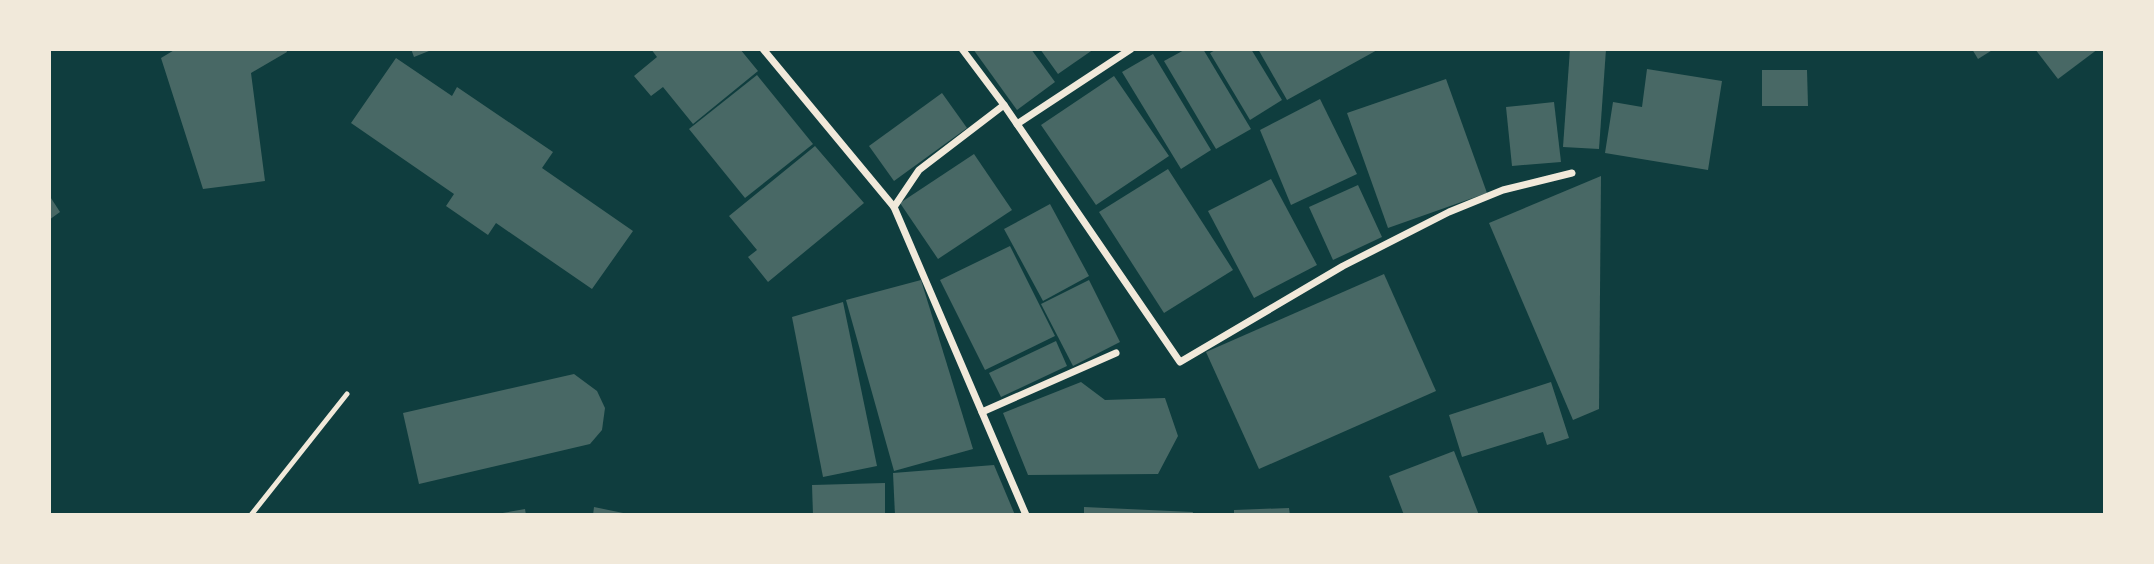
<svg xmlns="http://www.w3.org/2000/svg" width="2154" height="564" font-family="Poppins,sans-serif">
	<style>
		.building { fill: #486865 }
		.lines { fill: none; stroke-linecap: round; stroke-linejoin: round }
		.service { stroke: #f1e9da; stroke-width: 5 }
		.minor { stroke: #f1e9da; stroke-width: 7 }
	</style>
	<rect width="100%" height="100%" fill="#0f3d3e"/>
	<g class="building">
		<polygon points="176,49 286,49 287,52 251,73 265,181 203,189 161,58"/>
		<polygon points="411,49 434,49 414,57"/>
		<polygon points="651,49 740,49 758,71 693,124 663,87 651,96 634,76 657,57"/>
		<polygon points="973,49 1031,49 1055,82 1017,110"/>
		<polygon points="1040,49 1094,49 1058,74"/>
		<polygon points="1186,49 1203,49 1251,129 1216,149 1164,61"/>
		<polygon points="1217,49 1251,49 1282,100 1250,120 1210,53"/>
		<polygon points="1258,49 1379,49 1287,100"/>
		<polygon points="1570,49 1606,49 1599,149 1563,147"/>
		<polygon points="1972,49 1994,49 1978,59"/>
		<polygon points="2035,49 2098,49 2058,79"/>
		<polygon points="1153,54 1211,150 1181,169 1122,72"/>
		<polygon points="396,58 452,96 457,87 553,152 542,168 633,231 592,289 496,223 488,235 446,206 454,194 351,123"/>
		<polygon points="1647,69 1722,81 1708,170 1605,153 1613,102 1642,107"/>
		<polygon points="1762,70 1807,70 1808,106 1762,106"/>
		<polygon points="757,75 813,144 745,198 689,129"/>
		<polygon points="1114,76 1169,156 1096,205 1041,125"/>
		<polygon points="1446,79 1487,193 1388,228 1347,113"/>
		<polygon points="942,93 967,128 894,181 869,146"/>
		<polygon points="1320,99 1357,174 1291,205 1260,130"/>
		<polygon points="1554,102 1561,162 1512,166 1506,107"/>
		<polygon points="815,146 864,203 768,282 748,257 757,250 729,216"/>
		<polygon points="974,154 1012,210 938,259 900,203"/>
		<polygon points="1168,169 1233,270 1164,313 1099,212"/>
		<polygon points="1601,176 1599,409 1573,420 1489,223"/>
		<polygon points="1271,179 1317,265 1254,298 1208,211"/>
		<polygon points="1358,185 1382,237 1333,260 1309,207"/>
		<polygon points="49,195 60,212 49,220"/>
		<polygon points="1050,204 1089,276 1043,301 1004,229"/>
		<polygon points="1010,246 1055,336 985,370 940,280"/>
		<polygon points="1384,274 1436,391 1259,469 1206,352"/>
		<polygon points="921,280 973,449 894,471 846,300"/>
		<polygon points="1089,280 1120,342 1073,366 1041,304"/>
		<polygon points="843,302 877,466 823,477 792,317"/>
		<polygon points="1056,341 1067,366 1001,397 989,373"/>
		<polygon points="574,374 597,391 605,408 602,430 590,444 419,484 403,413"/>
		<polygon points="1081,382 1105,400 1165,398 1178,436 1158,474 1028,475 1003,413"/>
		<polygon points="1551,382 1569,438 1547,445 1543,432 1462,457 1449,415"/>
		<polygon points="1454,451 1479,515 1404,515 1389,476"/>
		<polygon points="994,465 1015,515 895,515 893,473"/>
		<polygon points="885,483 885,515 813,515 812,485"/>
		<polygon points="594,507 628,514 628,515 593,515"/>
		<polygon points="1084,507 1193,512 1192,515 1084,515"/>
		<polygon points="1289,508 1290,515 1234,515 1234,510"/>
		<polygon points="525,509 526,515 497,515 497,514"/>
	</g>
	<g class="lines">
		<polyline class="service" points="251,515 347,394"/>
		<g class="minor">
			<polyline points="763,49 894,207 1026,515"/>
			<polyline points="962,49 1004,105 1180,362 1343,266 1449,212 1503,190 1572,173"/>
			<polyline points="1017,124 1131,49"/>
			<polyline points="894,207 919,170 1004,105"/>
			<polyline points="982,412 1116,353"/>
		</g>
	</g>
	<rect width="2154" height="564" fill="none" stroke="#f1e9da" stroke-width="102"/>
</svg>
